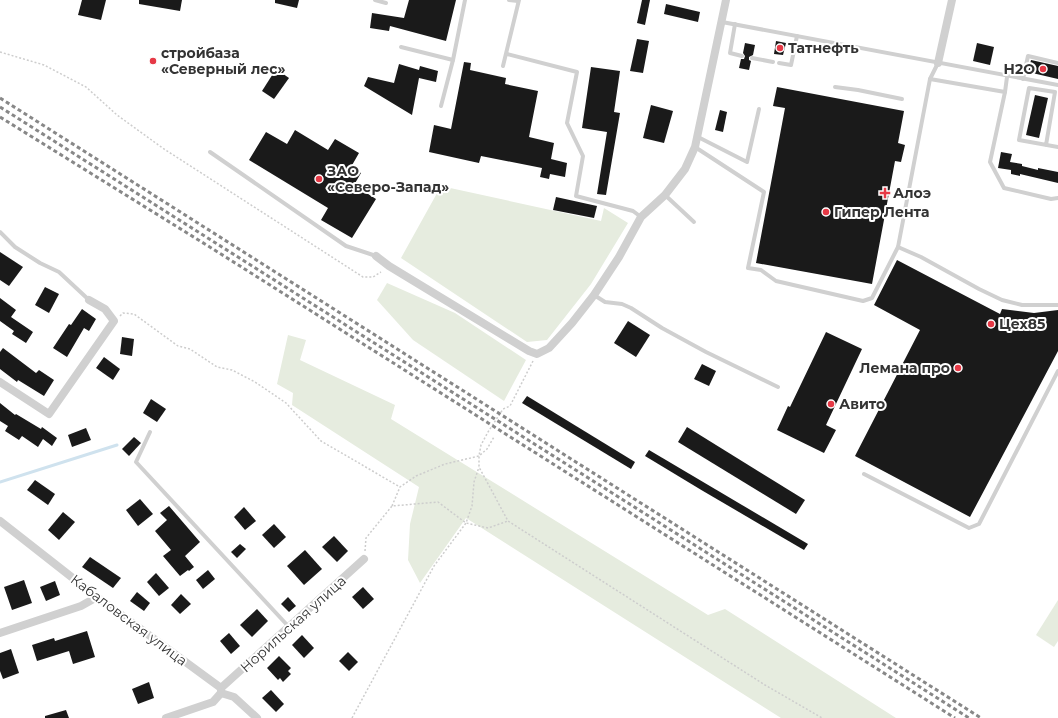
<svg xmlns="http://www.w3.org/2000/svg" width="1058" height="718" font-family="Montserrat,sans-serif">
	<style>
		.green { fill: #e6ecdf }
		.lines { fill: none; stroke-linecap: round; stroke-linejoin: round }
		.stream { stroke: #cfe2ee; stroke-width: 3 }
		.building { fill: #1a1a1a }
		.path { stroke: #cdcdcd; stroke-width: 1.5; stroke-dasharray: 2 2; stroke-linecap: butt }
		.lane { stroke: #d0d0d0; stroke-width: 4 }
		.street { stroke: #d0d0d0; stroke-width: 8 }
		.rail { stroke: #888; stroke-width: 3; stroke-dasharray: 4 3; stroke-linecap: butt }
		.poi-dot { fill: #e63946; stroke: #fff; stroke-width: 1.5 }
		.labels { text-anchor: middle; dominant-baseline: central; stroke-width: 4; stroke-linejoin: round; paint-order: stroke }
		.poi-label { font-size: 14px; font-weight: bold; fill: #333; stroke: #fff; text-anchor: start }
		.street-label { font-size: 14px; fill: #333; stroke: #fff }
	</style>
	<rect width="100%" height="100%" fill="#fff"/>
	<g class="green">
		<polygon points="441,186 601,221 604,208 628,223 591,284 547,340 527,342 401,258"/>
		<polygon points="387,283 455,313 526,360 504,401 413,340 377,300"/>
		<polygon points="288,335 306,340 300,360 395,405 391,419 708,615 725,609 896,718 781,718 466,518 420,583 408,560 410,524 419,487 292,405 293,393 277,384"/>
		<polygon points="1058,600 1058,641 1054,647 1036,635"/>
	</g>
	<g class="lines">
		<polyline class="stream" points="0,482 117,445"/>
	</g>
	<g class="building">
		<polygon points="82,0 106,0 101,20 78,15"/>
		<polygon points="139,0 182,0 180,11 139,4"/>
		<polygon points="275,0 299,0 297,8 275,3"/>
		<polygon points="409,0 456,0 446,41 390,26 389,31 370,28 372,13 404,18"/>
		<polygon points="642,0 650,0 645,25 637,23"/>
		<polygon points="666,4 700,12 698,22 664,14"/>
		<polygon points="637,39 649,41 643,73 630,71"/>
		<polygon points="776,41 786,43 783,55 774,54"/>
		<polygon points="745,43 755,45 753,55 749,57 749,60 751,61 749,70 739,68 741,59 744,59 745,56 743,53"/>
		<polygon points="977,43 994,47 990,65 973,61"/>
		<polygon points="1031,60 1058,66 1058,79 1028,72"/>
		<polygon points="464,62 471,63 470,70 506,78 505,84 538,91 529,137 554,143 551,159 567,163 565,177 550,174 549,179 540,177 542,168 481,156 479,163 429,152 434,125 451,129"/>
		<polygon points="399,64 419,70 420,66 438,71 436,82 419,78 412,115 364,86 368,77 394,83"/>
		<polygon points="591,67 620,71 614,112 620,113 606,195 597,194 607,132 582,128"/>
		<polygon points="276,69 289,78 274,99 262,91"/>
		<polygon points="777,87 904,111 898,143 905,145 901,162 895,161 872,284 756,263 785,108 773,106"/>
		<polygon points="1035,95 1048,98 1039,138 1026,135"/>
		<polygon points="651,105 673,111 664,143 643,138"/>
		<polygon points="720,110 727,112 723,132 715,130"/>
		<polygon points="295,130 328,150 335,139 359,153 351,167 361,173 354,185 376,199 352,238 321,220 328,208 249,160 266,132 287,144"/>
		<polygon points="1001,152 1012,154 1010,162 1022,164 1022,166 1038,170 1038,168 1058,172 1058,183 1020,174 1020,176 1011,174 1011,170 998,168"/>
		<polygon points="556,197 597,206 594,218 553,210"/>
		<polygon points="0,252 23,267 9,286 0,280"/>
		<polygon points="897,260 1000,314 1002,309 1034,313 1058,310 1058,351 970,517 855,456 920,330 874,305"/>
		<polygon points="45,287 59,294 49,313 35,305"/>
		<polygon points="0,298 16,310 11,317 33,332 26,343 12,334 14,331 0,321"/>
		<polygon points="82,309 96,319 89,331 84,328 67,357 53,348 69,324 71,325"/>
		<polygon points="628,321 650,335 636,357 614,343"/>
		<polygon points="826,332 862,349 826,425 836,430 824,453 777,430 788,406 790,407"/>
		<polygon points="122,337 134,339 132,356 120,354"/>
		<polygon points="3,348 36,373 39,370 54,380 44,396 18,380 17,382 0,369 0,352"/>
		<polygon points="104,357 120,369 113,380 96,368"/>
		<polygon points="702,364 716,371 709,386 694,379"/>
		<polygon points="527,396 635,462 631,469 522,403"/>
		<polygon points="151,399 166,409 157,422 143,413"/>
		<polygon points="0,403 15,415 16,414 41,429 42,427 57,438 52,446 43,439 38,447 22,436 19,440 5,431 8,426 0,421"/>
		<polygon points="687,427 805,500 796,514 678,442"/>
		<polygon points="86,428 91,440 72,447 68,435"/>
		<polygon points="134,437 141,443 129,456 122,449"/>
		<polygon points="649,450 808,544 804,550 703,491 645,456"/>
		<polygon points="35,480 55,494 48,505 27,490"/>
		<polygon points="140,499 153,514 138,526 126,510"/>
		<polygon points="169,506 200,542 185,556 194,567 189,571 188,570 180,576 163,556 171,550 155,531 167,520 160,513"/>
		<polygon points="244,507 256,521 245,530 234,517"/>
		<polygon points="63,512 75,522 59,540 48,530"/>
		<polygon points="274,524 286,537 274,548 262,535"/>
		<polygon points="334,536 348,551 337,562 322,547"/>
		<polygon points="240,544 246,549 237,558 231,552"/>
		<polygon points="305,550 322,569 304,585 287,566"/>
		<polygon points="90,557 121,578 113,588 82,567"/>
		<polygon points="208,570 215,579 203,589 196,580"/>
		<polygon points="156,573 169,588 159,596 147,582"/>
		<polygon points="24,580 32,603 12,610 4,587"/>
		<polygon points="55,581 60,595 46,601 40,587"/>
		<polygon points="363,587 374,599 363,609 352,597"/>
		<polygon points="137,592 150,603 144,611 130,601"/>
		<polygon points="181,594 191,604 180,614 171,605"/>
		<polygon points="288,597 296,606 289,612 281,604"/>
		<polygon points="257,609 268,621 252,637 240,625"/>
		<polygon points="87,631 95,657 73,664 69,651 37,661 32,645 54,638 55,641"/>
		<polygon points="229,633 240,646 231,654 220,641"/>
		<polygon points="302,635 314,648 304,658 292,645"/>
		<polygon points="11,649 19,673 3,679 0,671 0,653"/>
		<polygon points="348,652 358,662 349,671 339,661"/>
		<polygon points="279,656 291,668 288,671 291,674 283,682 280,678 278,680 267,668"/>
		<polygon points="149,682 154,698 138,704 132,689"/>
		<polygon points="271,690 284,704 276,712 262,698"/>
		<polygon points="66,710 69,718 45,718 45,716"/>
	</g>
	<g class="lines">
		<g class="path">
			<polyline points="0,52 44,65 86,87 117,115 164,149 363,277 373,277 381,272"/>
			<polyline points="120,316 123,313 134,314 178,346 190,349 217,367 232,370 255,382 286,403 321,441 400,487"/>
			<polyline points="533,361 510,406 503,409 488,432 481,445 479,456 479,467 508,521 765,685 822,718"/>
			<polyline points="392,506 400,487 416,476 445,464 479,456 487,449 494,437"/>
			<polyline points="365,551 366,538 392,506 438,502 466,523 488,528 508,521"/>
			<polyline points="352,718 434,566 466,523 472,506 474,482 479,467"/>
		</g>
		<g class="lane">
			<polyline points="375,0 386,3"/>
			<polyline points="509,0 518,1"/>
			<polyline points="722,22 1058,85"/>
			<polyline points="735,24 730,53 742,56"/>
			<polyline points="401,47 453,60"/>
			<polyline points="507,54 577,72 567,123 583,156 576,196 633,211 641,217"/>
			<polyline points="752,58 773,62"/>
			<polyline points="779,63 791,65 797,36"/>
			<polyline points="938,63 930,79 898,247 921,257 979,289 1002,300 1022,305 1058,305"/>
			<polyline points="503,66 519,0"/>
			<polyline points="930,79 1005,92 990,162 1004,188 1051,199 1058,198"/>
			<polyline points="1023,79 1028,56 1058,63"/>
			<polyline points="835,87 858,90 902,99"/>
			<polyline points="1005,92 1007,77"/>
			<polyline points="441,106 453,60 465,0"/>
			<polyline points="698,137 747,162 759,109"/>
			<polyline points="1046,145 1055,92 1029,88 1019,140 1058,147"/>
			<polyline points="695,147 764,192 748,268 761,270 776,281 863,301 872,298 898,247"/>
			<polyline points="210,152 346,246 376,256"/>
			<polyline points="665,195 694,222"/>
			<polyline points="0,232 15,247 40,263 59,272 89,300"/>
			<polyline points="594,295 605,302 622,304 631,308 662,328 706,352 778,387"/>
			<polyline points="150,432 136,462 289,627"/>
			<polyline points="864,474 969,528 979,524 1058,371"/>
		</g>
		<g class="street">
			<polyline points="938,63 952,0"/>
			<polyline points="376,256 389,266 529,351 537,354 549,348 572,323 594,295 619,257 641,217 665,195 685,169 695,147 726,0"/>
			<polyline points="0,382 49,414 114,321 105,309 89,300"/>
			<polyline points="0,521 97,597 221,688 221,693"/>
			<polyline points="0,633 81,606 97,597"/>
			<polyline points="221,688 364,559"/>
			<polyline points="221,693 234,697 257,718"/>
			<polyline points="166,718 213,702 221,693"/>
		</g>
		<g class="rail">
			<polyline points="0,98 981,718"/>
			<polyline points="0,107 969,718"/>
			<polyline points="0,117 213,249 955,718"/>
		</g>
	</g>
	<g class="poi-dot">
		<circle cx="780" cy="48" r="4"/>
		<circle cx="153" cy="61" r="4"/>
		<circle cx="1043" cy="69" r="4"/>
		<circle cx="319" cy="179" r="4"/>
		<path d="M883 187h4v4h4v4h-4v4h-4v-4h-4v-4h4z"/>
		<circle cx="826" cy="212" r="4"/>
		<circle cx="991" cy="324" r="4"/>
		<circle cx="958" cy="368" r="4"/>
		<circle cx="831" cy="404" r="4"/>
	</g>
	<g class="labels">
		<g class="poi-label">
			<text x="788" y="48">Татнефть</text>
			<text x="161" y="53">стройбаза<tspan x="161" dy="16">«Северный лес»</tspan></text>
			<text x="1035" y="69" text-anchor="end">H2O</text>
			<text x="327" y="171">ЗАО<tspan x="327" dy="16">«Северо-Запад»</tspan></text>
			<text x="893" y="193">Алоэ</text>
			<text x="834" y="212">Гипер Лента</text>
			<text x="999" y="324">Цех85</text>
			<text x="950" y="368" text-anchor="end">Лемана про</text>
			<text x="839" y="404">Авито</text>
		</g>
		<g class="street-label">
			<text transform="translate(129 620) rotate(37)">Кабаловская улица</text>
			<text transform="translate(293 624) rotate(-42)">Норильская улица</text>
		</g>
	</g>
</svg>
